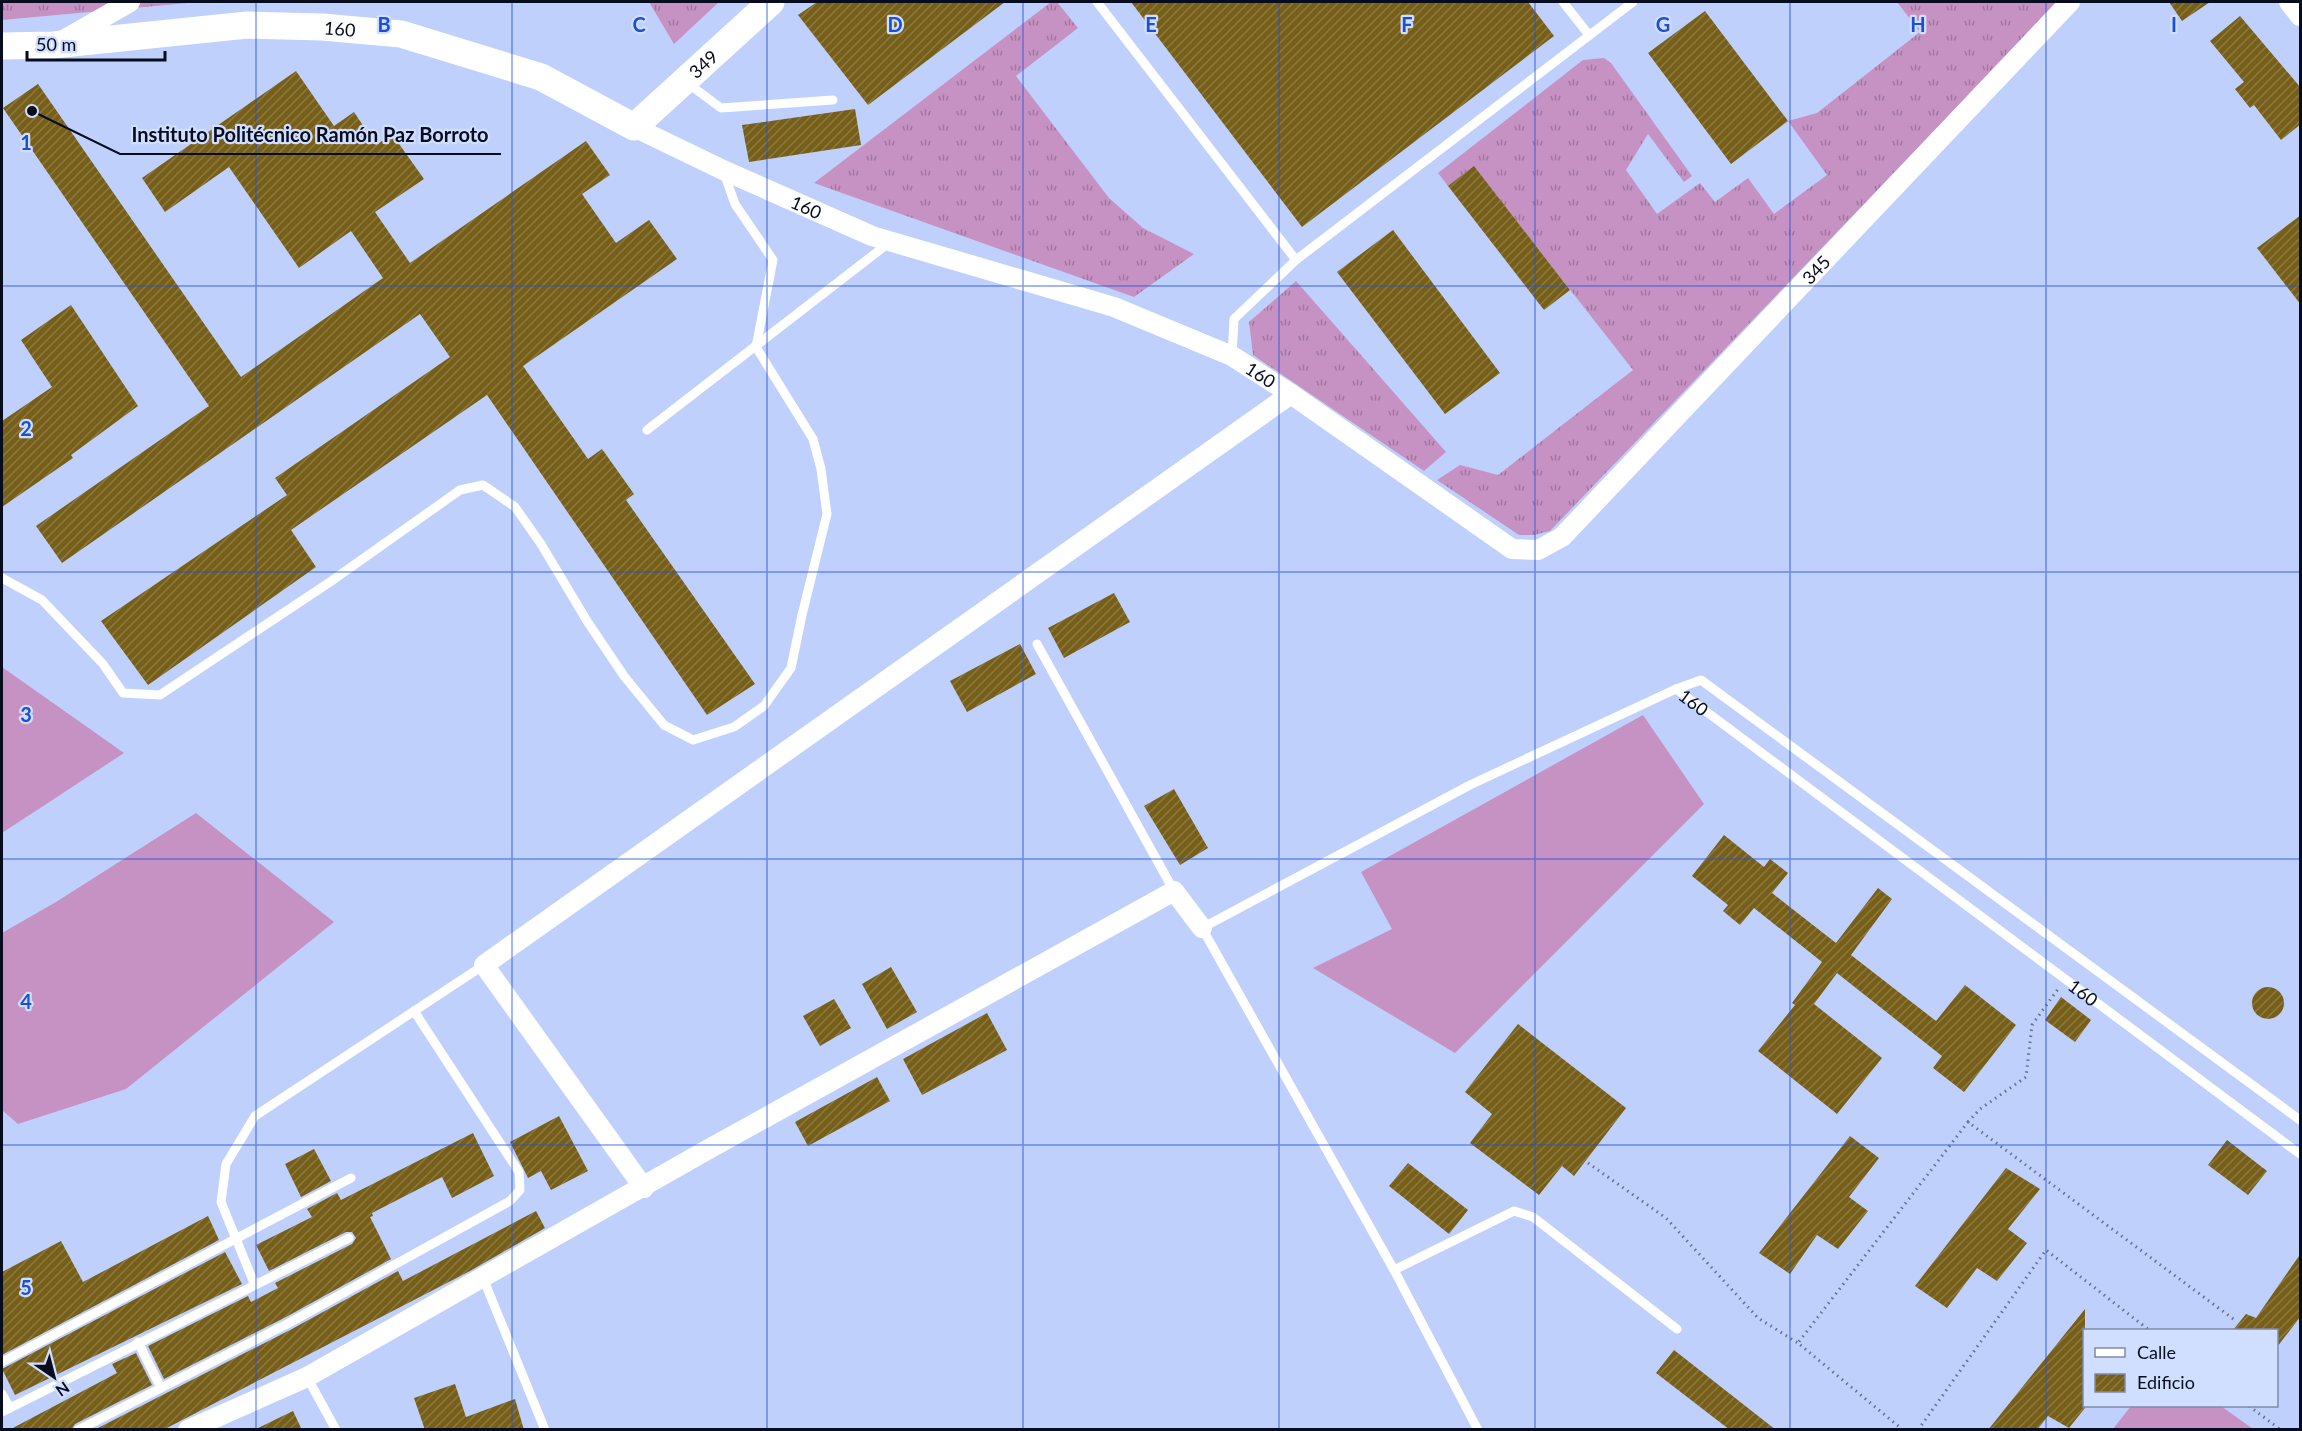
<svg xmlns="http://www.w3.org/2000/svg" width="2302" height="1431" font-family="Lato,sans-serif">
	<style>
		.grass { fill: url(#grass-tufts) }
		.garden { fill: #c692c3 }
		.building { fill: url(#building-hatch) }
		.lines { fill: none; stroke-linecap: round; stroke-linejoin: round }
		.path { stroke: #667191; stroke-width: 3; stroke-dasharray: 1.5 4.5; stroke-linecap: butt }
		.lane { stroke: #fff; stroke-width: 9 }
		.street { stroke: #fff; stroke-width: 20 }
		.secondary { stroke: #fff; stroke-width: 27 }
		.grid { fill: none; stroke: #1d4ed8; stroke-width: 1.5; stroke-opacity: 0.55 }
		.labels { text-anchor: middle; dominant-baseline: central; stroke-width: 4.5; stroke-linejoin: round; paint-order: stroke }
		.street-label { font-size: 18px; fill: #070d1f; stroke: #d0deff }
		.grid-label { font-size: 20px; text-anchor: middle; font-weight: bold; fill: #1d4ed8; stroke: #d0deff; stroke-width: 4.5; stroke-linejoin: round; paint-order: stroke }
		.leader { fill: none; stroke: #070d1f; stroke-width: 2 }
		.callout-dot { fill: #070d1f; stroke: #d0deff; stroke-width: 2 }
		.callout-label { font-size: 20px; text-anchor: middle; font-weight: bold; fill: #070d1f; stroke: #d0deff; stroke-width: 4.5; stroke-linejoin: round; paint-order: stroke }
	</style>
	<defs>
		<pattern id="grass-tufts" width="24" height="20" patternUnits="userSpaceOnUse" patternTransform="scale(1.5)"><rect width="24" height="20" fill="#c692c3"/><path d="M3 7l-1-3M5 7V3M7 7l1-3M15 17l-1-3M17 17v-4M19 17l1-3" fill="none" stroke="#9f769e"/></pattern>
		<pattern id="building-hatch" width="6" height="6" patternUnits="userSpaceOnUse" patternTransform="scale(1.5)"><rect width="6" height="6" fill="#785f17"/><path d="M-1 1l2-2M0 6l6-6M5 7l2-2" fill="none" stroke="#8a7948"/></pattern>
	</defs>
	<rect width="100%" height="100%" fill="#bfd0fc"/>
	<g class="grass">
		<polygon points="2,2 199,2 2,20"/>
		<polygon points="649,2 719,2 674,44"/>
		<polygon points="1051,2 1057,2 1078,28 1016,76 1109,198 1143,228 1194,254 1134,297 814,183"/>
		<polygon points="1897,2 2058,2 1550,531 1534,535 1519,535 1437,480 1460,465 1498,475 1633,370 1474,167 1448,186 1438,173 1583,60 1604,58 1611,63 1692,176 1684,182 1648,134 1626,170 1657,214 1700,183 1715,202 1748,178 1774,214 1827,175 1788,121 1817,113 1920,32"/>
		<polygon points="1296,281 1446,452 1424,471 1253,355 1249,322"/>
	</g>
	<g class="garden">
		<polygon points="2,667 124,753 2,833"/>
		<polygon points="1643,715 1704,804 1455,1053 1313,968 1392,929 1361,872"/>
		<polygon points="196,813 334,922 126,1089 18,1124 2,1110 2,933 56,902"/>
		<polygon points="2131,1406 2221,1406 2253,1429 2113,1429"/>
	</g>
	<g class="building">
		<polygon points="817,2 1005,2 868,105 798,15"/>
		<polygon points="1131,2 1528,2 1554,36 1302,227"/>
		<polygon points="2169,2 2210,2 2182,21"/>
		<polygon points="1705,11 1788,121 1731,164 1648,53"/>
		<polygon points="2240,16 2301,88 2301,124 2281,140 2254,105 2250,108 2235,89 2244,82 2210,41"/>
		<polygon points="296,71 334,126 354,112 376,145 392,134 424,179 375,212 410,263 586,141 610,175 582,194 616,243 649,220 677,259 523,366 588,459 602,449 634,494 626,500 755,684 707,715 487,395 291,530 316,567 148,685 101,621 287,495 275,478 450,357 420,314 62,563 36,526 209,406 3,108 38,84 241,377 383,278 351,231 299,268 229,167 165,212 142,178"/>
		<polygon points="855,109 861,145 749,162 742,125"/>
		<polygon points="1474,166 1570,290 1544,310 1448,186"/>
		<polygon points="2301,215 2301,305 2257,248"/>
		<polygon points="1393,230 1500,373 1445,414 1337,272"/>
		<polygon points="71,305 138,406 71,455 73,458 2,507 2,421 52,387 21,340"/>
		<polygon points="1114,593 1130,622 1064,658 1048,628"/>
		<polygon points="1020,644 1036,674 967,712 950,681"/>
		<polygon points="1174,789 1208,848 1180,865 1144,806"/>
		<polygon points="1724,835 1764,867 1770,859 1788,873 1772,893 1836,943 1878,888 1892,899 1851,955 1936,1021 1965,985 2016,1025 1964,1092 1933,1068 1942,1056 1837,973 1814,1004 1882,1058 1837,1114 1758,1051 1795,1005 1792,1003 1822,962 1754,908 1740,925 1723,911 1728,905 1692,876"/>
		<polygon points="891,967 917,1012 887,1029 862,984"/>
		<circle cx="2268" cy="1003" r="16"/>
		<polygon points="2061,997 2091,1020 2075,1042 2045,1020"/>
		<polygon points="834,999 851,1028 820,1046 803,1016"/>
		<polygon points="987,1013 1007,1050 922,1095 903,1059"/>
		<polygon points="1518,1024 1626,1108 1574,1176 1562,1166 1539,1195 1470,1143 1492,1114 1465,1092"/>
		<polygon points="877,1077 890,1101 808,1146 795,1122"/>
		<polygon points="559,1116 588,1171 551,1190 541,1171 528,1178 510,1142"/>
		<polygon points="473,1133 494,1176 452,1198 442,1177 372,1213 373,1216 370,1217 391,1259 286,1317 164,1379 148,1346 248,1296 251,1302 278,1288 275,1283 352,1244 356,1238 352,1232 346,1232 269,1271 256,1245 312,1217 307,1209 337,1193 341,1200"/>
		<polygon points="1850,1136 1879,1158 1849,1197 1868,1211 1838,1249 1817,1235 1790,1274 1759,1253"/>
		<polygon points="2227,1140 2267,1171 2248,1195 2208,1165"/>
		<polygon points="314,1149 331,1181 301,1197 285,1164"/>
		<polygon points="1408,1163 1468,1210 1449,1234 1389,1186"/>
		<polygon points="2006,1168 2040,1189 2008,1229 2027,1243 1997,1281 1977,1268 1947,1308 1915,1286"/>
		<polygon points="536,1211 545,1228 470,1271 163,1430 94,1430 292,1329 398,1271 403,1281"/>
		<polygon points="208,1216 219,1240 2,1355 2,1272 61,1241 83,1282"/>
		<polygon points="225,1252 242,1284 15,1395 2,1369"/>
		<polygon points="2301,1253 2301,1316 2277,1347 2277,1330 2233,1330 2246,1314 2256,1318"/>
		<polygon points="2085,1309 2085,1408 2069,1428 2048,1416 2037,1430 1988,1430"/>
		<polygon points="1674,1350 1776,1430 1730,1430 1656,1373"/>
		<polygon points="136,1353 152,1385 75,1424 71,1430 9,1430 117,1373 112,1364"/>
		<polygon points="455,1384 466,1417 515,1399 524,1430 425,1430 414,1398"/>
		<polygon points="293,1411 302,1430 254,1430"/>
	</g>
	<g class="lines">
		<g class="path">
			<polyline points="1968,1122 1980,1109 2026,1077 2032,1025 2058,989"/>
			<polyline points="1588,1163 1666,1218 1758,1318 1798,1343"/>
			<polyline points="2249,1406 2281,1430"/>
			<polyline points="1903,1430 1798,1343 1968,1122 2236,1321"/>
			<polyline points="1918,1430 2046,1250 2149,1330"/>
		</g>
		<g class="lane">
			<polyline points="1097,2 1296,260 1633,2"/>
			<polyline points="1563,2 1589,35"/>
			<polyline points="686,82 721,108 833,100"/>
			<polyline points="1232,356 1234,319 1296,260"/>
			<polyline points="647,430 890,242"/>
			<polyline points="2,578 42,600 103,664 123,693 160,695 330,582 460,490 483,485 515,507 541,544 587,621 624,676 664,725 693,740 734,727 764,706 791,668 802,615 827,514 821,469 813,439 756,347 773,260 735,204 724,173"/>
			<polyline points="1037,644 1174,891"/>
			<path id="s1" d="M1676,689L2300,1154"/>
			<polyline points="1394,1270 1514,1211 1533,1217 1677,1329"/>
			<polyline points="483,1278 545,1430"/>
			<polyline points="254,1283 221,1202 226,1164 255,1116 484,965"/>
			<polyline points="138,1342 161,1388"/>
			<polyline points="2,1362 351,1178"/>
			<polyline points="307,1377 336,1430"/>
			<polyline points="2,1394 10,1408"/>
			<polyline points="2,1412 349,1238"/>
			<polyline points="78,1430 289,1323 510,1201 520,1190 519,1172 414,1011"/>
			<polyline points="1478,1430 1394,1270 1202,928 1470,785 1676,689 1701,680 2300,1120"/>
		</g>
		<g class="street">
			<polyline points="2289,2 2300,16"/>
			<polyline points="60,42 130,2"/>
			<path id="s2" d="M634,127L723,170L872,236L1114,307L1232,356L1291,394L1512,549L1538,550L1562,537L2070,2"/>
			<polyline points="644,1188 484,965 1291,394"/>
			<polyline points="188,1430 307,1377 707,1150 1174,891 1202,928"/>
		</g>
		<path class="secondary" id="s3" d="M2,46L53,45L247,25L322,27L401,34L541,77L634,127L771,2"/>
	</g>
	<path class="grid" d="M256,2V1430M512,2V1430M767,2V1430M1023,2V1430M1279,2V1430M1535,2V1430M1790,2V1430M2046,2V1430M2,286H2300M2,572H2300M2,859H2300M2,1145H2300"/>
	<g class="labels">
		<g class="street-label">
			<text stroke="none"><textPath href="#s3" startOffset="339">160</textPath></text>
			<text stroke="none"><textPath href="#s3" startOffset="746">349</textPath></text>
			<text stroke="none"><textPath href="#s2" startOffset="190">160</textPath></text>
			<text stroke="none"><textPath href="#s2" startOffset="1404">345</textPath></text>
			<text stroke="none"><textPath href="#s2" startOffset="676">160</textPath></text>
			<text stroke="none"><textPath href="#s1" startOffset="22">160</textPath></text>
			<text stroke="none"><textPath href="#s1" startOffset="508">160</textPath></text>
		</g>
	</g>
	<g class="grid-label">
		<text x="384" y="32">B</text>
		<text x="639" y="32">C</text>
		<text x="895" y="32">D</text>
		<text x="1151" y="32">E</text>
		<text x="1407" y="32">F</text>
		<text x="1663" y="32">G</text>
		<text x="1918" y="32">H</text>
		<text x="2174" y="32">I</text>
		<text x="26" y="150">1</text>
		<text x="26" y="436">2</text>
		<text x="26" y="722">3</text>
		<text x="26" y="1009">4</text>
		<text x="26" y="1295">5</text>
	</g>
	<path class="leader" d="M32 111L120 154H501"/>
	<circle class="callout-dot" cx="32" cy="111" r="6"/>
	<g class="callout-label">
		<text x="310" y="142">Instituto Politécnico Ramón Paz Borroto</text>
	</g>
	<rect width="2302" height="1431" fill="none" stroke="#070d1f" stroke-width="6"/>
	<rect x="2083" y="1329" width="195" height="78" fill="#d0deff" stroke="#808aa5" stroke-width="1.5"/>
	<rect x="2095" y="1348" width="30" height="9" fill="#ffffff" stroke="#808aa5" stroke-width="1.5"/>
	<text x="2137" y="1359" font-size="18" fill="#070d1f">Calle</text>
	<rect x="2095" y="1374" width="30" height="18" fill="url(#building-hatch)" stroke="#808aa5" stroke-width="1.5"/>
	<text x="2137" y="1389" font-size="18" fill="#070d1f">Edificio</text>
	<g transform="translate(54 1377) rotate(145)" stroke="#d0deff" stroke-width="4.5" paint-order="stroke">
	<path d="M0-4.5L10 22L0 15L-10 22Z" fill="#070d1f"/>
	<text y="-9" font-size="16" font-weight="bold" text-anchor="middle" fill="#070d1f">N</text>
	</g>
	<path d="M27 51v9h138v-9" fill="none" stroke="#070d1f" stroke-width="3"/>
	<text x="36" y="51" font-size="18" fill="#070d1f" stroke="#d0deff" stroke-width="4.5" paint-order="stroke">50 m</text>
</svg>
